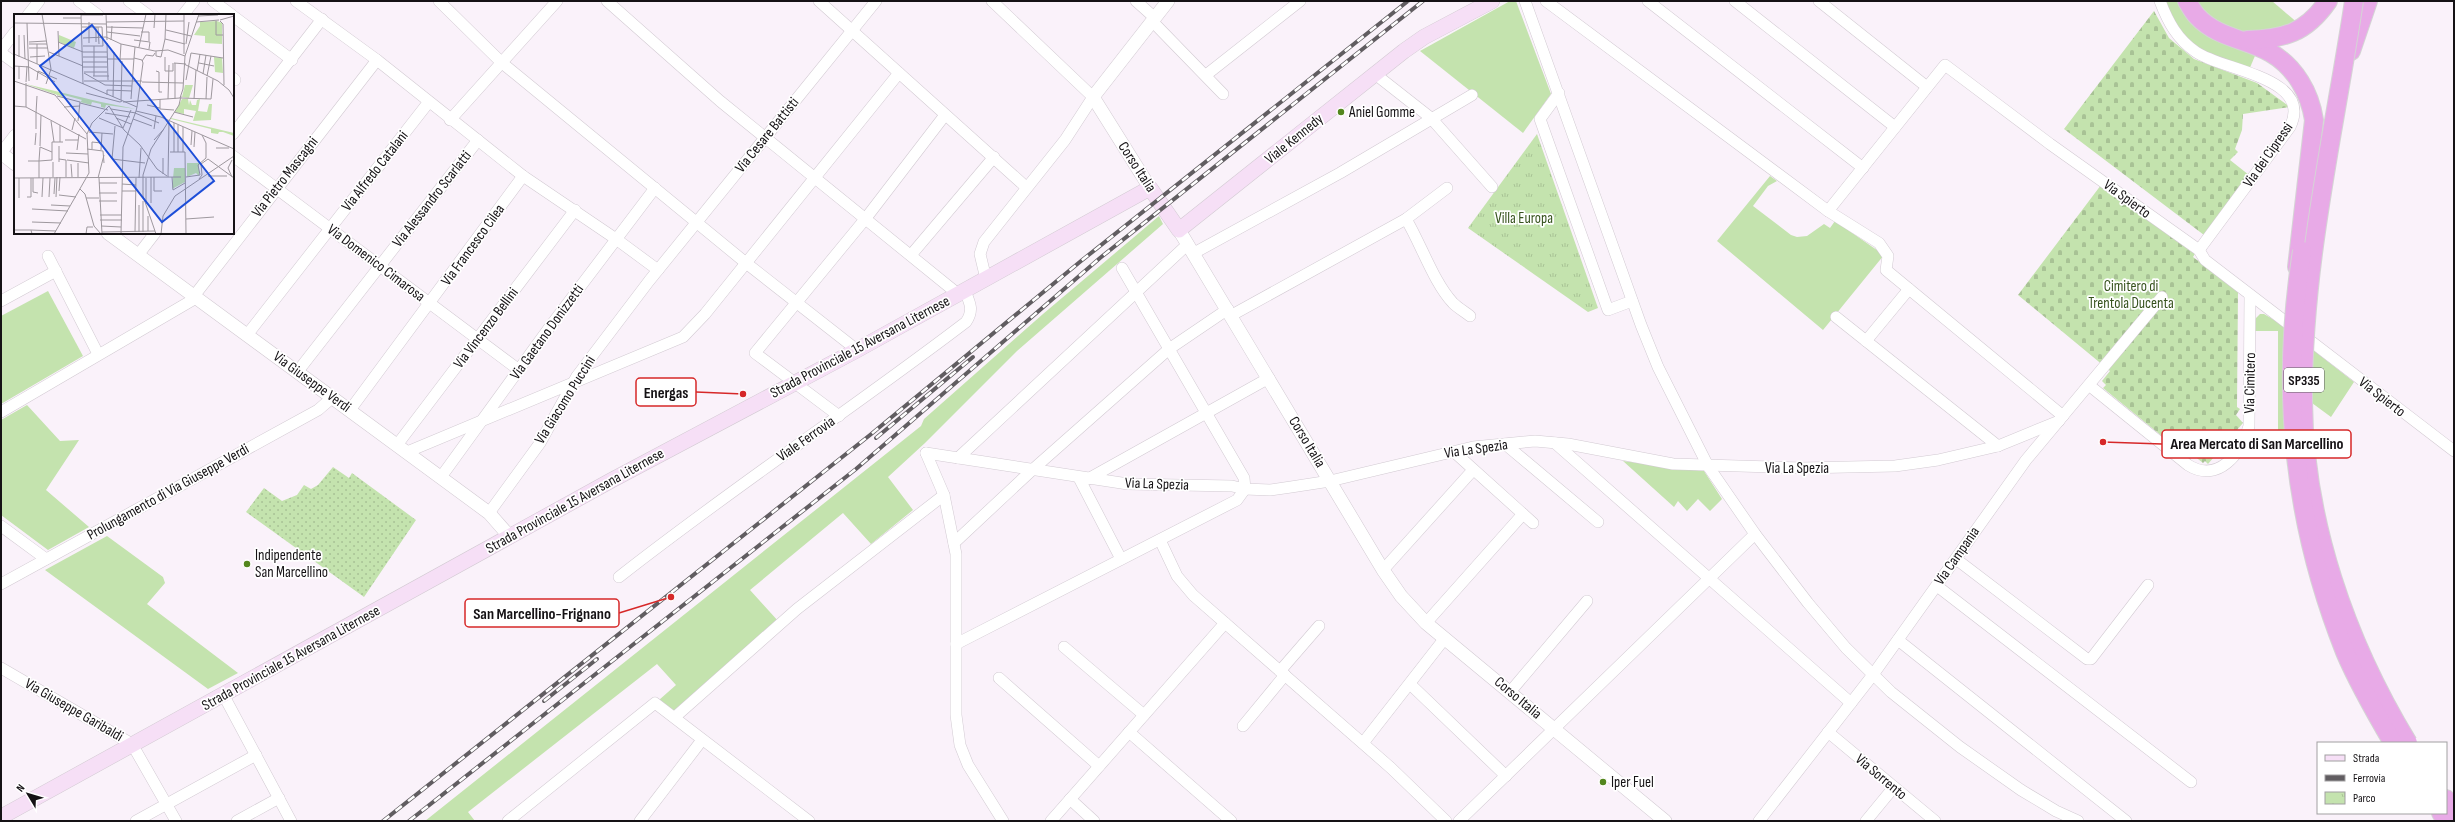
<svg xmlns="http://www.w3.org/2000/svg" width="2455" height="822" font-family="'Sofia Sans Condensed',sans-serif">
	<style>
		.grass { fill: #c4e3ae }
		.cemetery { fill: url(#cemetery-stones) }
		.park { fill: url(#park-tufts) }
		.garden { fill: url(#garden-dots) }
		.lines { fill: none; stroke-linecap: round; stroke-linejoin: round }
		.minor-casing { stroke: #d2cad2; stroke-width: 12 }
		.tertiary-casing { stroke: #d2cad2; stroke-width: 14 }
		.secondary-casing { stroke: #d2cad2; stroke-width: 16 }
		.trunk-casing { stroke: #d5d4d5; stroke-width: 20 }
		.minor { stroke: #fff; stroke-width: 11 }
		.tertiary { stroke: #fff; stroke-width: 13 }
		.secondary { stroke: #f6dff6; stroke-width: 15 }
		.trunk { stroke: #e8aae7; stroke-width: 18 }
		.rail-casing { stroke: #615d61; stroke-width: 4 }
		.rail { stroke: #fff; stroke-width: 2.5; stroke-dasharray: 8; stroke-linecap: butt }
		.trunk-bridge-casing { stroke: #d5d4d5; stroke-width: 20; stroke-linecap: butt }
		.trunk-bridge { stroke: #e8aae7; stroke-width: 18 }
		.poi-dot { fill: #53861d; stroke: #fff; stroke-width: 1.5 }
		.labels { text-anchor: middle; dominant-baseline: central; stroke-width: 3.5; stroke-linejoin: round; paint-order: stroke }
		.shield { fill: #fff; stroke: #5b595b; stroke-width: 1 }
		.shield-label { font-size: 14px; font-weight: bold; fill: #151215 }
		.poi-label { font-size: 15px; fill: #151215; stroke: #fff; text-anchor: start }
		.street-label { font-size: 15px; fill: #151215; stroke: #fff }
		.park-label { font-size: 15px; fill: #36521d; stroke: #fff }
		.inset-road { fill: none; stroke: #9e989e; stroke-width: 1 }
		.view { fill: #1d4ed8; fill-opacity: 0.15; stroke: #1d4ed8; stroke-width: 2 }
		.inset-edge { fill: none; stroke: #151215; stroke-width: 2 }
		.leader { fill: none; stroke: #d62828; stroke-width: 1.5 }
		.callout-dot { fill: #d62828; stroke: #fff; stroke-width: 1.5 }
		.callout { fill: #fff; stroke: #d62828; stroke-width: 1.5 }
		.callout-label { font-size: 16px; text-anchor: middle; font-weight: bold; fill: #151215 }
	</style>
	<defs>
		<pattern id="cemetery-stones" width="16" height="16" patternUnits="userSpaceOnUse"><rect width="16" height="16" fill="#c4e3ae"/><path d="M2 7V4a2 2 0 0 1 4 0v3zM10 15v-3a2 2 0 0 1 4 0v3z" fill="#a8c295"/></pattern>
		<pattern id="park-tufts" width="24" height="20" patternUnits="userSpaceOnUse"><rect width="24" height="20" fill="#c4e3ae"/><path d="M3 7l-1-3M5 7V3M7 7l1-3M15 17l-1-3M17 17v-4M19 17l1-3" fill="none" stroke="#a8c295"/></pattern>
		<pattern id="garden-dots" width="8" height="8" patternUnits="userSpaceOnUse"><rect width="8" height="8" fill="#c4e3ae"/><path d="M2 2h.1M6 6h.1" fill="none" stroke="#a8c295" stroke-width="1.8" stroke-linecap="round"/></pattern>
	</defs>
	<rect width="100%" height="100%" fill="#faf2fa"/>
	<g class="grass">
		<polygon points="1510,1 1516,1 1551,94 1523,133 1420,51"/>
		<polygon points="2162,1 2180,1 2257,51 2249,70 2208,55 2181,35"/>
		<polygon points="2195,1 2272,1 2299,24 2256,37 2215,23"/>
		<polygon points="1770,176 1777,181 1768,186 1753,206 1791,235 1797,237 1807,236 1824,224 1830,228 1835,221 1884,255 1823,330 1717,241"/>
		<polygon points="1159,216 1163,224 1017,351 925,443 888,477 913,510 871,544 843,513 750,590 779,622 676,713 659,700 676,685 657,664 468,812 475,821 425,821 921,426 924,419 1043,314"/>
		<polygon points="48,291 83,356 1,404 1,316"/>
		<polygon points="2260,314 2264,314 2276,321 2354,382 2331,417 2312,403 2278,450 2278,331 2255,331 2255,319"/>
		<polygon points="27,405 60,441 79,440 46,490 89,527 48,550 1,515 1,420"/>
		<polygon points="1623,461 1704,471 1722,499 1710,511 1698,499 1687,511 1678,501 1674,507"/>
		<polygon points="107,536 163,577 165,583 147,604 238,673 208,689 45,570"/>
	</g>
	<g class="cemetery">
		<polygon points="2154,11 2169,38 2194,59 2257,83 2290,107 2243,114 2242,130 2235,149 2238,152 2230,160 2249,175 2204,235 2064,129"/>
		<polygon points="2101,185 2196,252 2193,257 2238,291 2237,407 2240,409 2236,415 2243,423 2208,464 2205,461 2203,463 2193,455 2190,459 2103,388 2106,385 2102,381 2110,371 2018,295"/>
	</g>
	<polygon class="park" points="1537,134 1598,308 1588,312 1468,228"/>
	<polygon class="garden" points="333,467 349,478 352,473 416,520 364,597 246,512 264,488 282,501 297,495 304,485 311,489 318,485"/>
	<g class="lines">
		<g class="minor-casing">
			<g id="minor">
				<polyline points="79,1 98,15"/>
				<polyline points="129,1 148,15"/>
				<polyline points="213,1 232,15"/>
				<polyline points="296,1 377,60 523,176 616,239 658,270"/>
				<polyline points="439,1 501,62 746,263 857,350"/>
				<polyline points="607,1 720,101 958,294"/>
				<polyline points="819,1 1026,187"/>
				<polyline points="1136,1 1155,18"/>
				<polyline points="1525,1 1641,325 1658,367 1708,466 1755,534 1808,603 1846,648 1891,692 1960,747 2021,790 2056,811 2078,821"/>
				<polyline points="1546,1 1828,211 1879,243 1888,256 1886,270 2063,416"/>
				<polyline points="1648,1 1863,168"/>
				<polyline points="1735,1 1895,127"/>
				<polyline points="1819,1 1927,87"/>
				<path d="M2160,1C2168,22 2177,39 2196,52C2223,71 2314,77 2290,127L2199,250"/>
				<polyline points="28,15 39,1"/>
				<polyline points="183,15 194,1"/>
				<polyline points="233,16 292,60"/>
				<polyline points="1152,21 1223,94"/>
				<polyline points="1,50 15,32"/>
				<polyline points="1,53 15,63"/>
				<polyline points="1375,74 1431,118 1492,187"/>
				<polyline points="1206,75 1300,1"/>
				<polyline points="233,78 235,80"/>
				<polyline points="1559,93 1540,119 1608,310 1632,301"/>
				<polyline points="450,120 557,1"/>
				<polyline points="233,134 322,19"/>
				<polyline points="1,153 15,135"/>
				<polyline points="233,156 519,370"/>
				<polyline points="1828,211 1945,65 2050,144 2199,250 2205,260 2454,451"/>
				<path d="M1406,219C1421,244 1434,283 1453,303C1458,308 1465,312 1470,316"/>
				<polyline points="1194,253 1340,173 1472,95"/>
				<polyline points="138,255 155,233"/>
				<polyline points="911,255 994,157"/>
				<polyline points="48,256 98,354"/>
				<polyline points="986,279 980,254 984,242 1065,140 1093,97 992,1"/>
				<polyline points="194,296 377,60"/>
				<polyline points="1,301 56,271"/>
				<polyline points="1232,315 1406,219 1447,188"/>
				<polyline points="1836,317 1998,446"/>
				<polyline points="247,335 428,103"/>
				<polyline points="1866,341 1909,289"/>
				<polyline points="298,371 478,140"/>
				<path d="M2090,386L2188,465C2218,484 2242,453 2249,426L2250,295"/>
				<polyline points="350,410 523,176"/>
				<polyline points="1,412 196,298"/>
				<polyline points="839,416 755,353 866,218 945,115"/>
				<polyline points="1555,443 1851,703"/>
				<polyline points="1505,444 1598,522"/>
				<polyline points="397,445 575,210"/>
				<polyline points="1453,451 1533,523"/>
				<polyline points="407,452 683,337 705,314 899,73"/>
				<polyline points="926,453 1128,484 1232,486 1245,489 1270,490 1291,487 1330,481 1473,447 1535,441 1568,444 1673,464 1801,468 1895,466 1938,460 1998,446 2059,421"/>
				<polyline points="926,453 944,495 956,554 956,715 960,745 968,765 1003,821"/>
				<polyline points="958,458 1188,244"/>
				<polyline points="441,477 549,328 655,188"/>
				<polyline points="1079,478 1121,559"/>
				<polyline points="1088,479 1269,378"/>
				<polyline points="489,513 540,443 577,376 649,281 876,1"/>
				<polyline points="1,526 46,559"/>
				<polyline points="1160,540 1177,576 1193,595 1391,768 1446,821"/>
				<polyline points="954,543 1031,471 1169,349 1228,309"/>
				<polyline points="1956,559 2087,659 2091,659 2148,585"/>
				<polyline points="1383,570 1473,470"/>
				<path d="M619,577C732,488 852,409 966,322C974,310 970,303 965,291"/>
				<polyline points="1,584 318,410 333,397"/>
				<polyline points="1937,586 2191,782"/>
				<polyline points="1426,623 1523,514"/>
				<polyline points="1898,640 2126,821"/>
				<polyline points="956,644 1237,500 1245,489 1244,478 1122,268"/>
				<polyline points="1064,647 1144,715"/>
				<polyline points="1,668 132,744 176,821"/>
				<polyline points="1280,671 1319,626"/>
				<polyline points="999,678 1099,766"/>
				<polyline points="1410,684 1506,776"/>
				<polyline points="1510,692 1587,601"/>
				<polyline points="224,696 291,821"/>
				<polyline points="675,717 797,609 944,495"/>
				<polyline points="1243,726 1285,675"/>
				<polyline points="1129,732 1231,821"/>
				<polyline points="1828,732 1935,821"/>
				<polyline points="1363,743 1445,638"/>
				<polyline points="1070,799 1094,821"/>
				<polyline points="136,821 256,755"/>
				<polyline points="237,821 279,798"/>
				<polyline points="508,821 655,703 809,821"/>
				<polyline points="640,821 702,740"/>
				<polyline points="1051,821 1225,623"/>
				<polyline points="1459,821 1755,534"/>
				<polyline points="1759,821 1872,676 2026,460 2162,297"/>
				<polyline points="1866,821 1894,787"/>
			</g>
		</g>
		<g class="tertiary-casing">
			<g id="tertiary">
				<polyline points="1,153 15,164"/>
				<polyline points="1150,188 1093,97 1168,1"/>
				<polyline points="1179,230 1383,570 1401,596 1426,623 1665,821"/>
				<polyline points="108,233 489,513 510,537"/>
			</g>
		</g>
		<g class="secondary-casing">
			<polyline id="secondary" points="1,817 612,480 857,350 1150,188 1179,230 1404,51 1424,37 1492,1"/>
		</g>
		<g class="trunk-casing">
			<g id="trunk">
				<path d="M2187,1C2190,6 2193,12 2197,16C2217,38 2247,39 2271,53C2295,67 2310,93 2314,120L2297,267"/>
				<path d="M2247,40C2284,39 2306,33 2328,1"/>
				<polyline points="2351,51 2368,1"/>
				<polyline points="2446,799 2454,809"/>
				<polyline points="2441,813 2447,821"/>
			</g>
		</g>
		<use href="#minor" class="minor"/>
		<use href="#tertiary" class="tertiary"/>
		<use href="#secondary" class="secondary"/>
		<use href="#trunk" class="trunk"/>
		<g class="rail-casing">
			<g id="rail">
				<polyline points="876,438 973,357"/>
				<polyline points="544,701 597,659"/>
				<polyline points="383,821 870,435 1081,261 1408,1"/>
				<polyline points="409,821 856,469 1100,258 1423,1"/>
			</g>
		</g>
		<use href="#rail" class="rail"/>
		<g class="trunk-bridge-casing">
			<g id="trunk-bridge">
				<path d="M2354,1C2334,134 2302,266 2303,401C2304,521 2346,641 2408,743"/>
				<path d="M2302,251C2280,390 2293,521 2345,652C2358,683 2376,714 2393,743"/>
			</g>
		</g>
		<use href="#trunk-bridge" class="trunk-bridge"/>
	</g>
	<g class="poi-dot">
		<circle cx="1341" cy="112" r="4"/>
		<circle cx="247" cy="564" r="4"/>
		<circle cx="1603" cy="782" r="4"/>
	</g>
	<g class="labels">
		<rect class="shield" x="2284" y="368" width="40" height="24" rx="3"/>
		<g class="shield-label">
			<text x="2304" y="380">SP335</text>
		</g>
		<g class="poi-label">
			<text x="1349" y="112">Aniel Gomme</text>
			<text x="255" y="555">Indipendente<tspan x="255" dy="17">San Marcellino</tspan></text>
			<text x="1611" y="782">Iper Fuel</text>
		</g>
		<g class="street-label">
			<text transform="translate(767 135) rotate(-51)">Via Cesare Battisti</text>
			<text transform="translate(1294 139) rotate(-39)">Viale Kennedy</text>
			<text transform="translate(2268 155) rotate(-55)">Via dei Cipressi</text>
			<text transform="translate(1137 167) rotate(57)">Corso Italia</text>
			<text transform="translate(375 171) rotate(-52)">Via Alfredo Catalani</text>
			<text transform="translate(285 177) rotate(-52)">Via Pietro Mascagni</text>
			<text transform="translate(432 199) rotate(-52)">Via Alessandro Scarlatti</text>
			<text transform="translate(2127 199) rotate(36)">Via Spierto</text>
			<text transform="translate(473 245) rotate(-54)">Via Francesco Cilea</text>
			<text transform="translate(376 263) rotate(37)">Via Domenico Cimarosa</text>
			<text transform="translate(486 328) rotate(-53)">Via Vincenzo Bellini</text>
			<text transform="translate(547 332) rotate(-54)">Via Gaetano Donizzetti</text>
			<text transform="translate(860 347) rotate(-28)">Strada Provinciale 15 Aversana Liternese</text>
			<text transform="translate(312 382) rotate(36)">Via Giuseppe Verdi</text>
			<text transform="translate(2250 383) rotate(-89)">Via Cimitero</text>
			<text transform="translate(2382 397) rotate(38)">Via Spierto</text>
			<text transform="translate(565 400) rotate(-58)">Via Giacomo Puccini</text>
			<text transform="translate(806 439) rotate(-35)">Viale Ferrovia</text>
			<text transform="translate(1307 442) rotate(59)">Corso Italia</text>
			<text transform="translate(1476 449) rotate(-8)">Via La Spezia</text>
			<text x="1797" y="468">Via La Spezia</text>
			<text transform="translate(1157 484) rotate(2)">Via La Spezia</text>
			<text transform="translate(168 492) rotate(-29)">Prolungamento di Via Giuseppe Verdi</text>
			<text transform="translate(575 501) rotate(-29)">Strada Provinciale 15 Aversana Liternese</text>
			<text transform="translate(1957 556) rotate(-55)">Via Campania</text>
			<text transform="translate(291 658) rotate(-29)">Strada Provinciale 15 Aversana Liternese</text>
			<text transform="translate(1518 698) rotate(40)">Corso Italia</text>
			<text transform="translate(74 710) rotate(30)">Via Giuseppe Garibaldi</text>
			<text transform="translate(1881 777) rotate(40)">Via Sorrento</text>
		</g>
		<g class="park-label">
			<text x="1524" y="218">Villa Europa</text>
			<text x="2131" y="286">Cimitero di<tspan x="2131" dy="17">Trentola Ducenta</tspan></text>
		</g>
	</g>
	<g transform="translate(14 14)">
		<rect width="220" height="220" fill="#faf2fa"/>
		<path d="M203,7L208,9V30L191,29V22L180,21L186,12V8ZM45,21L62,28L60,34L45,28ZM200,43L208,44L209,59L201,58ZM12,70L87,88L122,95L92,91L91,94L87,93V90L78,88L77,91L66,88L68,86L50,81L49,83ZM168,85H174L175,91L176,86L178,91H182L183,86L186,85L184,97L193,98L195,90H198L197,106L179,107L182,97L170,95V100L161,98ZM157,105V104L220,119V122L209,118H205L204,120L197,119V115Z" fill="#c4e3ae"/>
		<path d="M173,149H185V162L182,159L173,163ZM160,154H171V168L158,175Z" fill="#c4e3ae"/>
		<path d="M171,71H179L175,84L168,83Z" fill="#c4e3ae"/>
		<path class="inset-road" d="M28,0L37,55L32,70M67,0L69,70M92,0L93,26M67,1H89M184,2L204,1M49,4H67M206,6L220,2M202,7V21H209M206,7L209,10L210,71M75,8V29M92,8L170,7M182,8L205,6M0,9L92,10M13,9L15,67M68,13H88L89,32M82,13V28M84,13L85,30M92,13L129,14M140,14L141,0M152,16L177,22M44,17L45,42M93,18L126,22M127,18H135V27M5,21V43M10,21L11,45M69,24L92,23L107,30L141,37L154,36L171,42M151,25L171,30M97,26L98,12M120,26L136,28L135,35M15,28L32,27M44,28L69,38M93,29L94,66M15,30H33M23,30V50M172,30L175,8M69,32H89M80,32V62M121,33L120,44L128,46L129,49L123,93M125,33L132,0M15,34H34M142,37V42L147,43L151,25L152,0M35,38L69,52M69,38H93M0,40L123,93L122,97L147,103L220,135M170,40V0M16,43L31,42M69,43H93M151,43V57H159V49M93,45H120M106,46L107,30M128,47L132,41L139,42L141,39M69,48H93M160,49L172,50M185,49L200,52M170,50L204,67L215,76L220,84M0,52L15,53L41,68M69,53H93M142,57L145,58V78H148M183,57L186,40M70,58H93M70,59L91,71L118,72M189,60L192,41M79,62H95M193,62L197,42M5,65V52M23,66L24,57L43,65M172,66L177,39L209,44M0,67L41,81L73,120L75,159L40,220M70,67H128M12,68L13,52M128,68L169,69M72,79L106,88L108,87M93,81V76L118,77M43,82L66,88L64,107M99,83L100,38M167,84L197,85L199,65M117,85L120,44M146,85V95L160,96M154,85L155,51M161,85V49M180,85L182,56M192,85L193,63M107,86L108,47M109,88L166,84L169,75L171,42L185,0M66,89L94,96M133,91L146,94M0,92L12,93L72,125M12,93V69M50,93L66,92M97,95L122,99M160,98L179,103M22,99L23,82M91,99L116,103M121,99L145,109M85,104L109,114L117,96M102,104L117,110M119,105L138,112M37,107L40,128M160,109V138M101,112L98,145L131,149M22,115V99M140,115L142,102M58,116L61,104M75,118L99,120M73,120L78,109L95,92L110,116L126,131L143,155L153,162M51,126H64M140,126L150,115M46,128V111M21,131L22,119M177,131L178,117M26,132L27,101M45,132V148M26,133L38,138M180,133L181,118M202,134H215M73,135L89,137L90,149M78,135V128L87,129M63,136L65,120M87,136L88,119M156,138H171L172,220M164,138V111M169,138V113M52,139L74,140M45,145L52,146V163M53,146L75,149M218,146L214,154L218,163M14,147H25L26,133M39,148V163M64,149V163M57,150L58,163M149,160V144M194,162H213M137,163V189M140,163V177H148M154,163L155,107M158,163L159,176L171,169M172,163L186,161L184,151L192,144V129L188,121M0,164L167,163M19,164V178L24,179M25,164V147L38,146V128H49M84,164L90,141M85,164L88,220M125,164L127,134M185,165L188,161L187,150L194,145L220,164M85,169H103M108,170L122,171M66,175L71,180L80,212L87,220M45,177L46,163M108,177H122M85,179H103M40,180L41,164M45,181L62,183M13,183H17V164M28,183L29,164M35,183L36,164M42,183L43,163M5,184V164M72,184H85M85,187H103M132,188V164M37,191L56,192M125,191V218M18,195L54,197M86,201H108M172,205L200,203M86,206H108M18,208L47,209M87,212L107,213M1,216H17M134,217V202M88,218L141,217M121,218L122,164M129,218V187M18,220L17,216L42,217M72,220L73,213H79M107,220L109,133L122,97M142,220L129,182V161L137,135L165,91L167,82M147,220L149,202L161,182L220,142"/>
		<path class="view" d="M78,11L200,167L148,208L26,52Z"/>
		<rect width="220" height="220" class="inset-edge"/>
	</g>
	<path class="leader" d="M743 394L696 392M2103 442L2162 444M671 597L619 613"/>
	<g class="callout-dot">
		<circle cx="743" cy="394" r="4"/>
		<circle cx="2103" cy="442" r="4"/>
		<circle cx="671" cy="597" r="4"/>
	</g>
	<g class="callout">
		<rect x="636" y="378" width="60" height="28" rx="4"/>
		<rect x="2162" y="430" width="189" height="28" rx="4"/>
		<rect x="465" y="599" width="154" height="28" rx="4"/>
	</g>
	<g class="callout-label">
		<text x="666" y="398">Energas</text>
		<text x="2257" y="449">Area Mercato di San Marcellino</text>
		<text x="542" y="619">San Marcellino-Frignano</text>
	</g>
	<rect width="2455" height="822" fill="none" stroke="#151215" stroke-width="4"/>
	<rect x="2317" y="742" width="130" height="72" fill="#ffffff" stroke="#a1a0a1"/>
	<rect x="2325" y="755" width="20" height="6" fill="#f6dff6" stroke="#a1a0a1"/>
	<text x="2353" y="762" font-size="12" fill="#151215">Strada</text>
	<rect x="2325" y="775" width="20" height="6" fill="#615d61" stroke="#a1a0a1"/>
	<text x="2353" y="782" font-size="12" fill="#151215">Ferrovia</text>
	<rect x="2325" y="792" width="20" height="12" fill="url(#park-tufts)" stroke="#a1a0a1"/>
	<text x="2353" y="802" font-size="12" fill="#151215">Parco</text>
	<g transform="translate(28 794) rotate(308)" stroke="#ffffff" stroke-width="3" paint-order="stroke">
	<path d="M0-3L7 15L0 10L-7 15Z" fill="#151215"/>
	<text y="-6" font-size="11" font-weight="bold" text-anchor="middle" fill="#151215">N</text>
	</g>
</svg>
